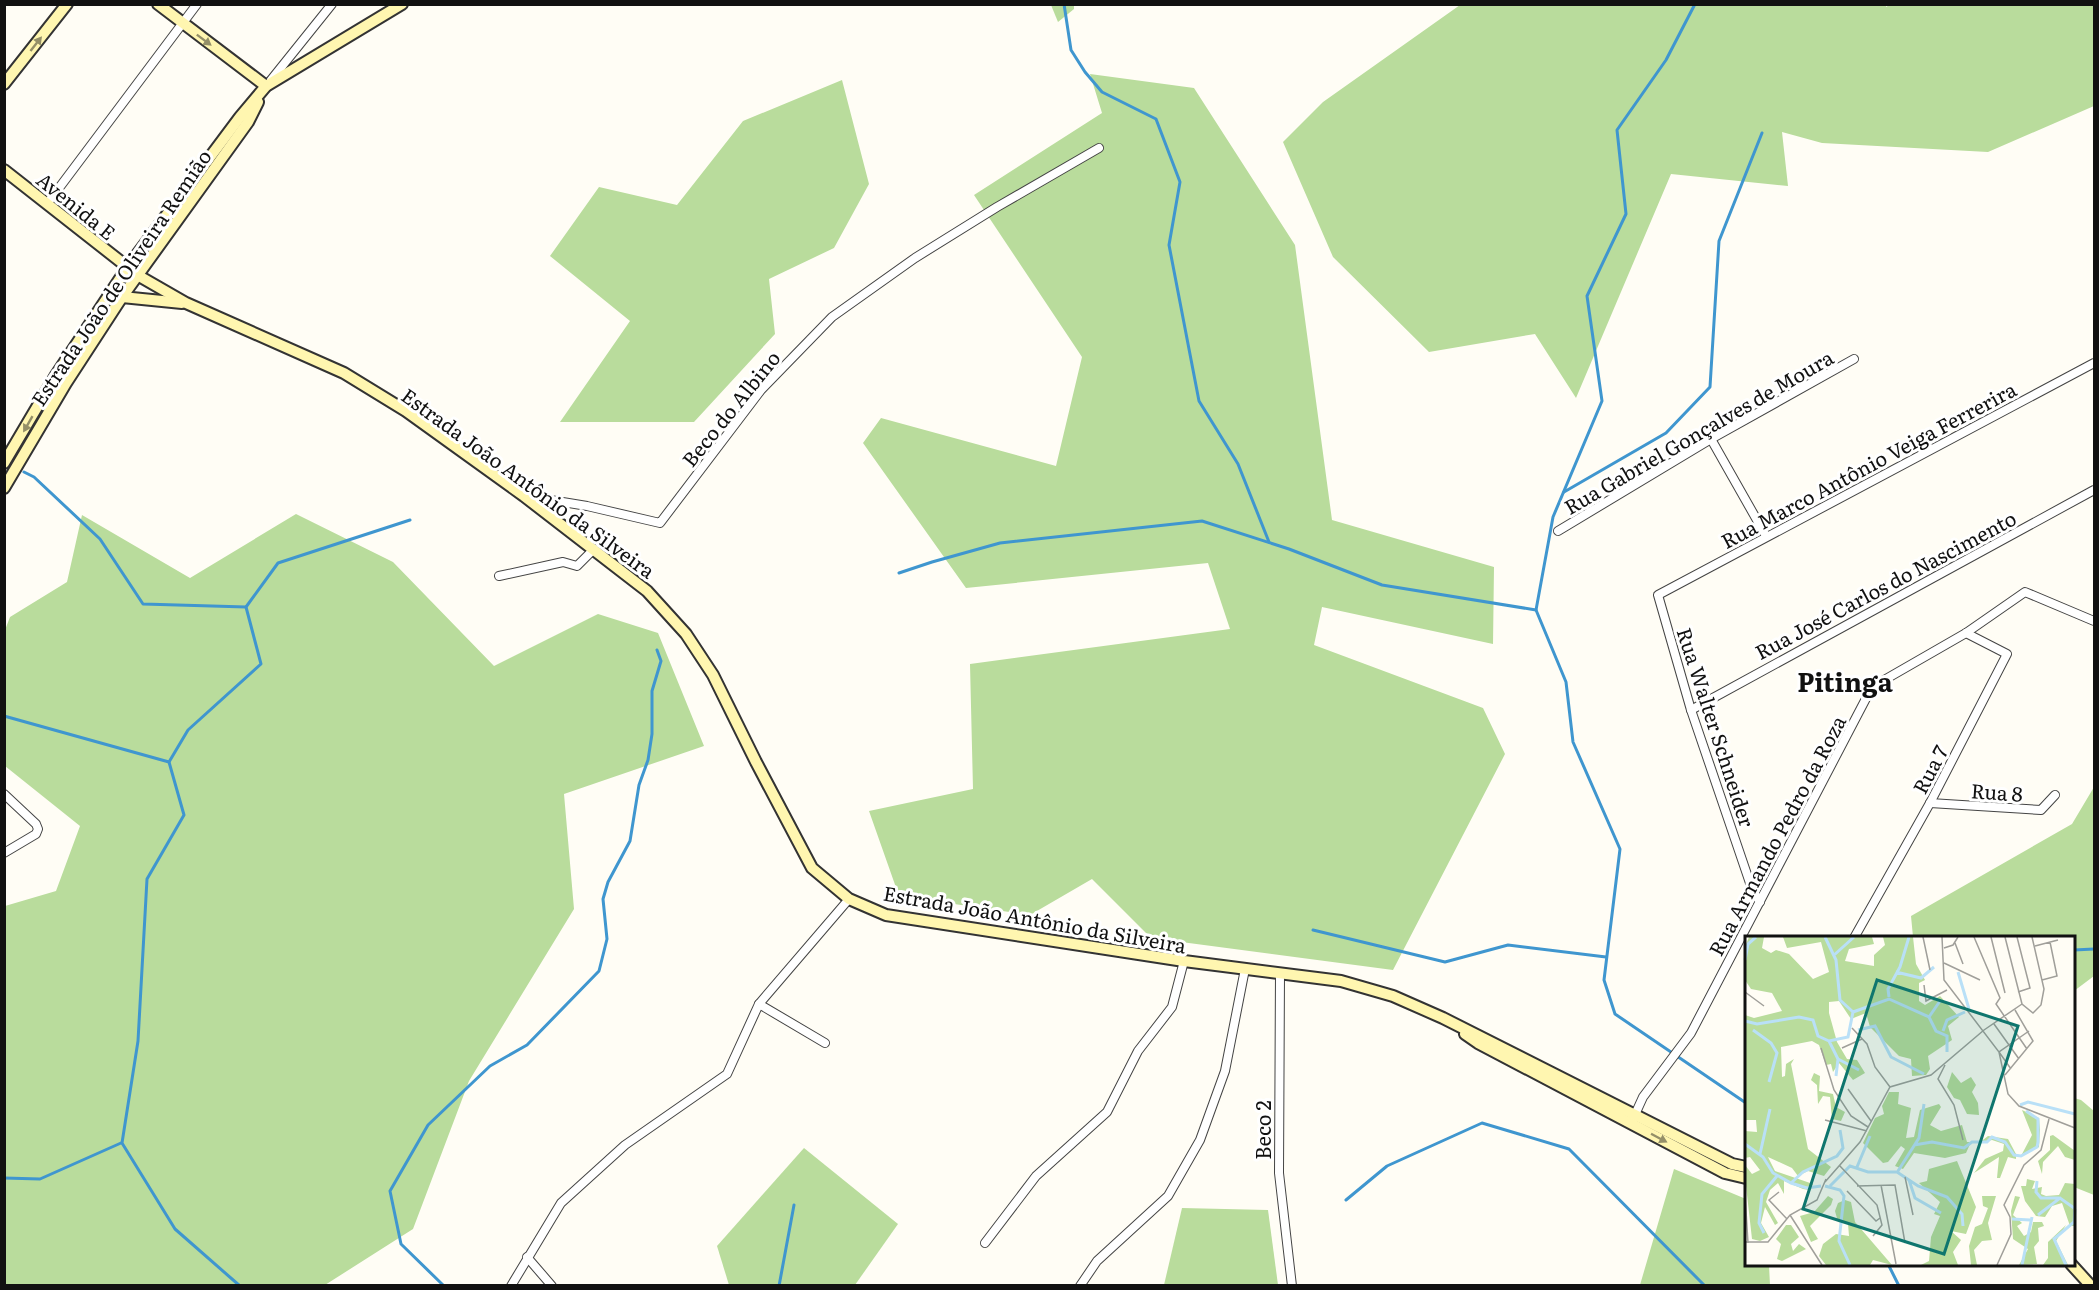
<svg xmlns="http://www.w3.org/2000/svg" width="2099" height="1290" font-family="Literata,serif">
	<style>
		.forest { fill: #b9dc9c }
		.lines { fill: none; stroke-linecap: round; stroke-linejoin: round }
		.stream { stroke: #3f96cf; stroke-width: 3 }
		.street-casing { stroke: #444; stroke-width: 10 }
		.secondary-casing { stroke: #333; stroke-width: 14 }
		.street { stroke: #fff; stroke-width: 8 }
		.secondary { stroke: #fff6b0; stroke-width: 10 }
		.oneway { fill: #948f68 }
		.labels { text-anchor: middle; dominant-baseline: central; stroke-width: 6; stroke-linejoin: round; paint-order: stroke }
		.street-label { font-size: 20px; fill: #111; stroke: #fff }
		.district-label { font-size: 26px; font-weight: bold; fill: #111; stroke: #fff }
		.inset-river { fill: none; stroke: #b9e0f7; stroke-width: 3 }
		.inset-road { fill: none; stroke: #a09f9a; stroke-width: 1.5 }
		.view { fill: #0f766e; fill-opacity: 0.15; stroke: #0f766e; stroke-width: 3 }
		.inset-edge { fill: none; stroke: #111; stroke-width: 3 }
	</style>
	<rect width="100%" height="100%" fill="#fffdf5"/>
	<g class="forest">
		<polygon points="1883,4 1887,7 1888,4 2094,5 2094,106 1988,152 1822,143 1782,132 1788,186 1671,174 1576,398 1535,334 1429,352 1333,257 1283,142 1323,102 1460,5"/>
		<polygon points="1051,5 1074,5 1074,9 1058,22"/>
		<polygon points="1090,74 1194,88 1295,245 1332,520 1494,567 1493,644 1322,607 1314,645 1483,708 1505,754 1393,970 1151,938 1092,879 1030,915 899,896 869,811 973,789 970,664 1230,629 1208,563 966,588 863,443 881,418 1056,466 1082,357 974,195 1102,113"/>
		<polygon points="842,80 869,184 834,248 769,279 775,334 694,422 560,422 630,321 550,256 599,187 677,205 743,121"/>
		<polygon points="296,514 393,562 494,666 598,614 658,633 704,746 564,794 574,909 469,1081 413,1229 325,1285 5,1285 5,906 56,891 80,826 5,766 5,630 10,617 67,582 82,515 190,578"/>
		<polygon points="2094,787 2094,976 2074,991 2074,938 1913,937 1911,916 2072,824"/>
		<polygon points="2074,1098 2081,1100 2094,1111 2094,1195 2074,1187"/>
		<polygon points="804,1148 898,1224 855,1285 729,1285 717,1246"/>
		<polygon points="1674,1169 1746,1199 1746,1264 1769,1265 1770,1285 1640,1285"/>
		<polygon points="1182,1208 1268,1210 1278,1285 1164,1285"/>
	</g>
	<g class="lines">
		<g class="stream">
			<polyline points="1064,4 1071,50 1085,72 1102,92 1156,119 1180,182 1169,245 1199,401 1238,464 1269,542"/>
			<polyline points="1695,4 1666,60 1617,130 1626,214 1587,296 1602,401 1553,517 1536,610 1566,682 1573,742 1620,849 1604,980 1615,1014 1746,1103"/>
			<polyline points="24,472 34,477 100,539 143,604 246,607"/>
			<polyline points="1564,492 1666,433 1710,387 1719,241 1762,133"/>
			<polyline points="899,573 932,562 1000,543 1202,521 1289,549 1382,585 1536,610"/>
			<polyline points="4,716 169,762"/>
			<polyline points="1313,930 1445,962 1508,945 1606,957"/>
			<polyline points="2074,950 2094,949"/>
			<polyline points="4,1178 40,1179 121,1143"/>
			<polyline points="1346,1200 1387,1166 1482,1123 1569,1149 1705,1286"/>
			<polyline points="1888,1264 1899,1286"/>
			<polyline points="240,1286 175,1229 122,1143 138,1041 147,879 184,815 169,762 188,730 261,664 246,607 278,563 410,520"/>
			<polyline points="444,1286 401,1244 390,1191 428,1125 490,1066 527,1045 599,971 607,939 603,899 608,882 630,841 639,785 648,760 652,734 652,691 661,661 657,650"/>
			<polyline points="779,1286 794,1205"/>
		</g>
		<g class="street-casing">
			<g id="street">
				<polyline points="271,80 332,4"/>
				<polyline points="47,204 197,4"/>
				<polyline points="1711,439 1766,536"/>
				<polyline points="526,496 587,506 660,523 761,390 832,317 915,258 997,207 1099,148"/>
				<polyline points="1558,531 1711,439 1854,359"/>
				<polyline points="499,576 563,562 577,566 594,549"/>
				<polyline points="1691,710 2094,490"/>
				<polyline points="4,794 36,824 38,829 36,834 4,853"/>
				<polyline points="1930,803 2041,810 2055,795"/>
				<polyline points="1760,902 1752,889 1691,710 1658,595 2094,363"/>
				<polyline points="1854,938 1930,803 2007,654 1966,633"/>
				<polyline points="1280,973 1279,1173 1292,1286"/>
				<polyline points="759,1004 825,1043"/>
				<polyline points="1633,1119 1643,1097 1691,1033 1872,687 1966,633 2025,592 2094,621"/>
				<polyline points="985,1243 1036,1176 1107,1112 1138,1051 1172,1007 1184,961"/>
				<polyline points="527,1257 552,1286"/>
				<polyline points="511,1286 561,1203 625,1145 727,1074 759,1004 849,899"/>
				<polyline points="1080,1286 1097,1261 1168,1196 1200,1140 1225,1071 1245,969"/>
			</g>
		</g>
		<g class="secondary-casing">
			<g id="secondary">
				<polyline points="158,4 266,86"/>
				<polyline points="4,84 67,4"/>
				<polyline points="4,170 139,276 186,303 344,373 406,411 524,496 647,591 686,634 713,675 756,762 812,868 849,899 886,915 1184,961 1341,981 1393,996 1443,1018 1732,1164 1746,1167"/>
				<polyline points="122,297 182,303"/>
				<polyline points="4,463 56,375 127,268 240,117 266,86 402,4"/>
				<polyline points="4,488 66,383 122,297 248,122 258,102"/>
				<polyline points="1465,1034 1478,1043 1725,1173 1746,1178"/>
				<polyline points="2071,1264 2091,1286"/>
			</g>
		</g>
		<use href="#street" class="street"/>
		<use href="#secondary" class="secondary"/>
	</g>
	<defs><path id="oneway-solid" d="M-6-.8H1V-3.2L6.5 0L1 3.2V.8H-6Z" transform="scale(1.5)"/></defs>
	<g class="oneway">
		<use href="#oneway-solid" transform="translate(204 40) rotate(37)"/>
		<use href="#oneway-solid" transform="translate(36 44) rotate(-52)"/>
		<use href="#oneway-solid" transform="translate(28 424) rotate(120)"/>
		<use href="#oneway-solid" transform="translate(1659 1138) rotate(28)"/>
	</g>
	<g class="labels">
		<g class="street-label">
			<text transform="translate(77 205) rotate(39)">Avenida E</text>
			<text transform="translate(120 277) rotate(-56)">Estrada João de Oliveira Remião</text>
			<text transform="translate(730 408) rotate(-51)">Beco do Albino</text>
			<text transform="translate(1698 431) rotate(-30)">Rua Gabriel Gonçalves de Moura</text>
			<text transform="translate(1868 464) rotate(-28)">Rua Marco Antônio Veiga Ferrerira</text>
			<text transform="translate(529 482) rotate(36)">Estrada João Antônio da Silveira</text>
			<text transform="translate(1885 584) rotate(-28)">Rua José Carlos do Nascimento</text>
			<text transform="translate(1717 727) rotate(72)">Rua Walter Schneider</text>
			<text transform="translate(1929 769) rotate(-62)">Rua 7</text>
			<text transform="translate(1997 791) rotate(4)">Rua 8</text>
			<text transform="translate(1776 835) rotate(-62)">Rua Armando Pedro da Roza</text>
			<text transform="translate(1035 918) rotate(10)">Estrada João Antônio da Silveira</text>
			<text transform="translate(1262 1130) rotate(-90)">Beco 2</text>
		</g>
		<g class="district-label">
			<text x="1845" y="680">Pitinga</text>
		</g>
	</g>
	<g transform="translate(1745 936)">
		<rect width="330" height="330" fill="#fffdf5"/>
		<path d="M4,1H19L17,12L26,17L31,14L44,18L68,43L84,36L76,6L42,12L38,1H127L129,8L104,13L100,25L129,30V19L140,9L138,1H168L171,28L180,44L174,47V65L180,69L195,60L214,81L203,90L207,104L183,120L185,133L181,139L167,140L166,123L154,120L125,91L121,77L106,83L94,65L84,66V77L92,106L102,123L112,124L120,137L108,144L94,127L88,136L86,128L81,129L74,109L67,105L36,111L37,141L40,140L41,128L49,123L46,128L63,213L86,231L79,240L63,235L53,240L47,232L23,221L30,235L68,248L64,254L58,253L39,245V258L33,247L25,254L21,266L33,287L30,289L20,271L16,287L24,301L15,305L7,303L0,241V229L7,238L15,234L5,221L0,222V195L12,196L11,184H0V79L9,82L37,75L27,57L6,53L0,44V11ZM207,136L216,147L226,141L231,149L227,156L233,167L234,179L222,178L215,164L209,162L202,151ZM69,137L75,140L74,155L88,158L91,171L100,176L96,185L87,183L85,161L78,160L73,168L72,149L66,144ZM144,156H154L153,168L166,172L161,202L169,201L175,174L194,168L196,171L185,189L196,195L217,189L222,206H226L221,217L200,222L169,217L158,233L150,230L160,213L156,210L143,226L138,227L118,207L130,182L139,178L137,170ZM277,174L294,182L295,194L294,211L276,220L287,199ZM308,199L330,215V224L320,221L313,210L298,226L297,238L293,225L305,214V200ZM243,200L263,203L271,218V223L263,221L255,242H252L254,221L229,237L240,223L258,215L259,208L247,204L234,207ZM212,225L231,271L221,298L206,295L216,304L208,316L213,329H176L184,325L186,301L195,280L189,278L195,266L174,247L182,245L184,233ZM282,243L290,245L287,253L297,251L296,258L301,260L314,259L320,247L330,248V290H325L317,267L307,270L300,281L291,280L280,265L276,250H281ZM83,260L88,263L86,269L65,290L73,303L66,306L55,280L69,276ZM237,260H251L243,287L247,304L237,305L229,314L232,329H226L224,310L230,291L237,288L243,272L238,270ZM270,260L275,261L268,279L277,287L272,290L279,300L286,296L288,286H297L299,290L293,292L294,305L289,311L292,328L274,329L283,313L268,303L266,275ZM100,264L106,266L110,286L147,329L128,324L125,329H81L74,320L78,308L91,298L104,300L103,288L93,286L90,275L93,267ZM41,289H46L54,301L46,308L48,315L54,308L61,313L37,325L32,323L36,308L31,303ZM321,289L311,305L323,329H298L303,322V306Z" fill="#b9dc9c"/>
		<path class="inset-river" d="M88,20L109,1M0,24L3,8L11,1M151,36L176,42L189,31M213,36L224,73M144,61L143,53L155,31L164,1M108,76L144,63L184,81L191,95L202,100V116M184,81L195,65M0,85L12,88L54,81L68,84L73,100L84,105L103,101L108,76L95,64L91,24L80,1M8,94L26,107L32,117L24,146M113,94L130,90L146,121L179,138M198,95L202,84L220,76M84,105L93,123L91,140M93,123L114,134M275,169L283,166L330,178M0,208L18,221L28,237L46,247L62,252L76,250M169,209L187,206L219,212L227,206H242L247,201L260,206L269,219L276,220L292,211L293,206V183L281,175M15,218L25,173M112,231L125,200M153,235L174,202L179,168M164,244L170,262L196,277M292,245L291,256L296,262H314M46,247L58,236L92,220L98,212L95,194M80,250L95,254L99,260L94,305L105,329M85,250L105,230L123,236H152L173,250L202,261L217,278L218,290M293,279L315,262L329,272M267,283L285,284M19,297L14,287L17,258L32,240M277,329L287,281M321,329L309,303L329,286L330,273"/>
		<path class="inset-road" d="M178,1L185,34M197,1L199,44L254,116L263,158L274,170L330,192M229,1L255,62L251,68L282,113M246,1L260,57M260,1L277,68L288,77L296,69L299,53L287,1M272,1L285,52L273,56M210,7L218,28M290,10L313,4M199,12L208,9L213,1M199,27L235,44M297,44L312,40L305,6M179,49L181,65L202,54M0,56L19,70M249,88L274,123M107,92L122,108L130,131L145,151M239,94L277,68M76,112L89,154L106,180L123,191M97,112L117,103M200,129L193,143L209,169L218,204M266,133L254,116L284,95M260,139L288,105L270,74M103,153L126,185M80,184L122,195M94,229L132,269L137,289L128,300M160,241L168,279M80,246L115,206L145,151L186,139L239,94M136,249L151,328M112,250L150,249L160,307M102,255L131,285L135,282M34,256L24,264L42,283M0,259L3,307M45,279L77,329M0,306H23L45,279L72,264L81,243M252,329L266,298L265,281L259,269L279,229L296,214L304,183"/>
		<path class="view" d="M132,44L273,90L199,318L58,273Z"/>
		<rect width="330" height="330" class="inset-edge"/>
	</g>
	<rect width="2099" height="1290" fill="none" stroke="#111111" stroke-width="12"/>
</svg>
